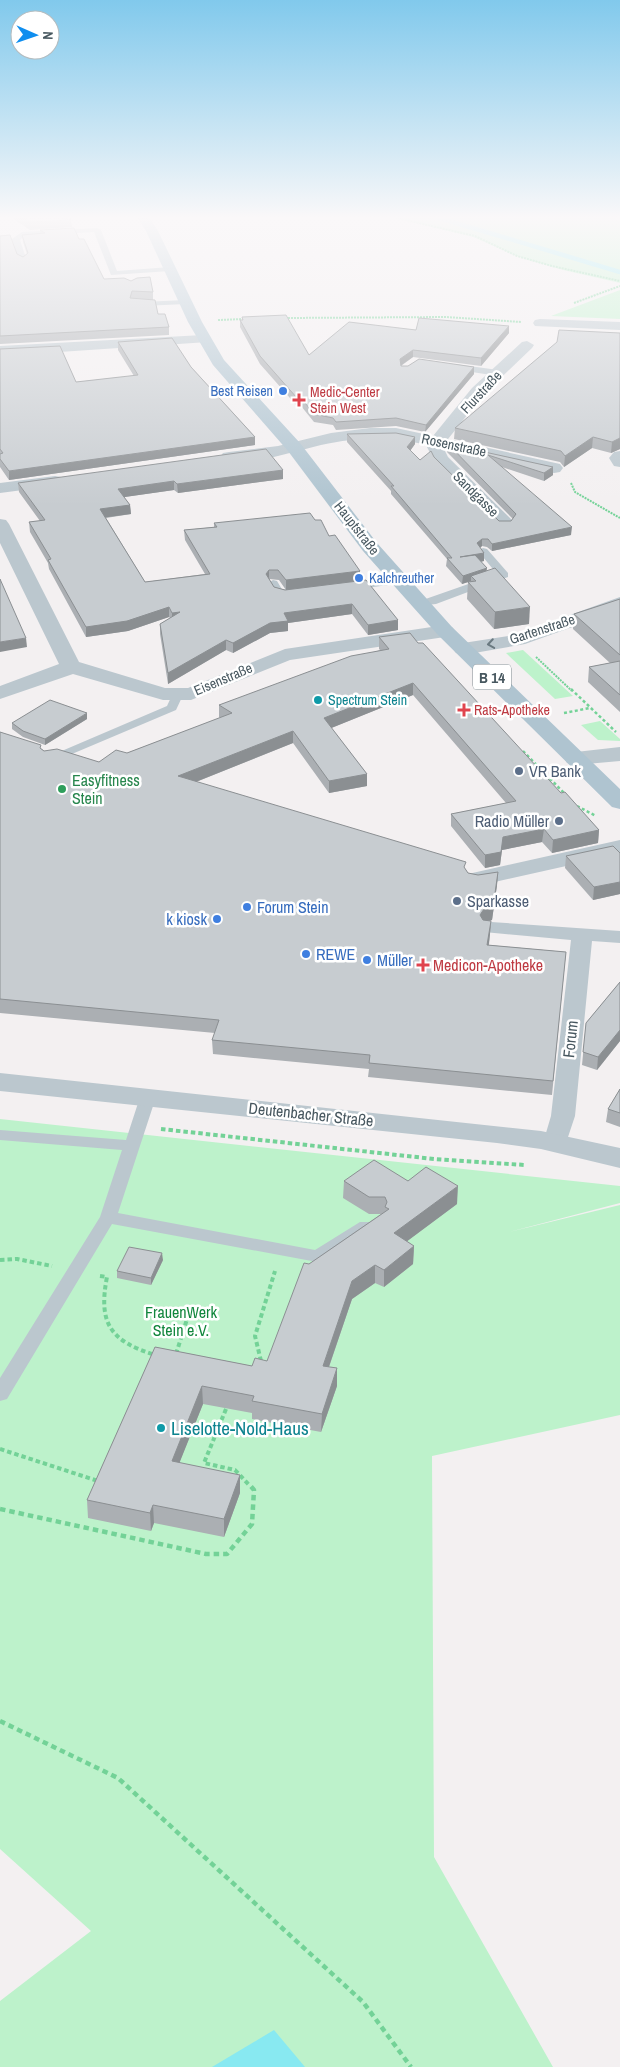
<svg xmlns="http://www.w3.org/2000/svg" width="620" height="2067" font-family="'Archivo Narrow',sans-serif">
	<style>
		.green { fill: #bdf2cb }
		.water { fill: #88e9f1 }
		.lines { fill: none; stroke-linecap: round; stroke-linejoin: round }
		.stream { stroke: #88e9f1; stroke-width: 4.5 }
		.path-far3 { stroke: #73d297; stroke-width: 2; stroke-dasharray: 2 1; stroke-linecap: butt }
		.path-far2 { stroke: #73d297; stroke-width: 2.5; stroke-dasharray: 3 2.5; stroke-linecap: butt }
		.path-far1 { stroke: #73d297; stroke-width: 4; stroke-dasharray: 4.5 3; stroke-linecap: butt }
		.path { stroke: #73d297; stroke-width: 4.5; stroke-dasharray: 5.5 4; stroke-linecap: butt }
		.service { fill: #bbc7ce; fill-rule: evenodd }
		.pedestrian { fill: #bbc7ce; fill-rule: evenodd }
		.minor { fill: #bbc7ce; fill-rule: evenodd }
		.tertiary { fill: #bbc7ce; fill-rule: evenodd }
		.primary { fill: #afc4d0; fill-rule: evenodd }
		.wall { fill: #abafb3; fill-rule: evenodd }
		.shaded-wall { fill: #8b8f92 }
		.building { fill: #c7ccd0; stroke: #8b8f92 }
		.oneway { stroke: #6a7980 }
		.shop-dot { fill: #3f7fe0; stroke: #fff; stroke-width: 2 }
		.health-dot { fill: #e0444e; stroke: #fff; stroke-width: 2 }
		.culture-dot { fill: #0f9aa8; stroke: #fff; stroke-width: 2 }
		.service-dot { fill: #5c6f8a; stroke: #fff; stroke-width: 2 }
		.leisure-dot { fill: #2e9e5b; stroke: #fff; stroke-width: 2 }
		.labels { text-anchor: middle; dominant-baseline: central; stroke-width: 5; stroke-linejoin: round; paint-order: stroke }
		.far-shop-label { font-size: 14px; fill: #366cbe; stroke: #fff; text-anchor: end }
		.far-health-label { font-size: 14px; fill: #be3a42; stroke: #fff; text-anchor: start }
		.far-street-label { font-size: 14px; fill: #47575f; stroke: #fff }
		.far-culture-label { font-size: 14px; fill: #0d838f; stroke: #fff; text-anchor: start }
		.shield { fill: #fff; stroke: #7e898f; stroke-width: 1 }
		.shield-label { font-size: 15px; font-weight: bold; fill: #47575f }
		.service-label { font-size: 16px; fill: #4e5e75; stroke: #fff; text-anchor: start }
		.leisure-label { font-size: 16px; fill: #27864d; stroke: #fff; text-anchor: start }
		.shop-label { font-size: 16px; fill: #366cbe; stroke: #fff; text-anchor: start }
		.health-label { font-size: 16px; fill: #be3a42; stroke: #fff; text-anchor: start }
		.street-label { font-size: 16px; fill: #47575f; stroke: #fff }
		.park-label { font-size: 16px; fill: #12863d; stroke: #fff }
		.near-culture-label { font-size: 19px; fill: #0d838f; stroke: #fff; text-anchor: start }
	</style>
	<rect width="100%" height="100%" fill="#f3f0f1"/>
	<g class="green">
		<polygon points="391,217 609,217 620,220 620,283 563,270 519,257 473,237"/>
		<polygon points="620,290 620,319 551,316"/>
		<polygon points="523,650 573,696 555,699 506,653"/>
		<polygon points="600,721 620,739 620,741 598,740 581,725"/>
		<polygon points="0,1119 620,1186 620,1203 509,1232 620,1205 620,1415 432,1456 434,1857 553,2067 0,2067 0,2001 91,1931 0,1849"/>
	</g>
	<polygon class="water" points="274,2030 305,2067 212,2067"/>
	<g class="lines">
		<polyline class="stream" points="436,217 620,272"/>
		<g class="path-far3">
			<polyline points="393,217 475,236 517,256 552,266 620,281"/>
			<polyline points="574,303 620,286"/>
			<polyline points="285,318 446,317 521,322"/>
			<polyline points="218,320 244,319"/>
			<polyline points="571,483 575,492 620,518"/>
			<polyline points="536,657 572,691"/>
		</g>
		<g class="path-far2">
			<polyline points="571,689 616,732"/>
			<polyline points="564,713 590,708"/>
			<polyline points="523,751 566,795"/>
			<polyline points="577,806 596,816"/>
		</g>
		<g class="path-far1">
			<polyline points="161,1129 434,1159 525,1165"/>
			<polyline points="0,1260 17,1259 52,1266"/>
			<path d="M100,1276L107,1277C98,1323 110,1341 155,1355"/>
			<polyline points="176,1354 188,1316"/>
			<polyline points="261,1361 255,1336 275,1271"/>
			<polyline points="226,1409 204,1463 235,1470 250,1486"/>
			<polyline points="0,1449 98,1481"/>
		</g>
		<g class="path">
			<polyline points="0,1509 206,1554 227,1554 252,1524 254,1490 249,1484"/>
			<polyline points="0,1721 118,1778 363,2002 411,2067"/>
		</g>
		<g class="service">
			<polygon points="97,228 101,230 117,271 170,267 174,269 170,271 111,275 94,232 24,236 20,240 27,261 23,263 19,261 12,239 22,232"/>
			<polygon points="135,300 142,302 186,300 190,302 186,304 142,306 132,304 132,300"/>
			<polygon points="455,364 498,370 502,373 498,376 452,369 452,365"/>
			<polygon points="483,548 487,549 508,573 508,577 436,604 417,606 417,602 497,574 478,551"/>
			<polygon points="400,578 405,581 404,583 350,590 345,587 350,584"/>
			<polygon points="273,580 277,581 283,591 297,593 298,595 293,598 276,596 268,583"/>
			<polygon points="177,692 183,695 176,710 53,762 49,763 43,759 167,706 173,693"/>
			<polygon points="148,1092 156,1097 118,1213 315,1250 360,1222 372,1222 374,1226 372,1230 317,1262 112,1224 7,1399 0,1401 0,1378 100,1217 122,1150 0,1140 0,1130 126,1140 140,1097"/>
		</g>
		<polygon class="pedestrian" points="491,922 620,931 620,943 592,941 575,1116 564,1149 555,1151 546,1149 543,1143 551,1116 571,940 484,932 481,928 484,924"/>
		<g class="minor">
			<polygon points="540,319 620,322 620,330 535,326 533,323 535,320"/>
			<polygon points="203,335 208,336 210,339 208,342 0,356 0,346"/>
			<path d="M527,341L534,345L532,348L484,394L448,439L560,464L563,468L560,472L554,473L444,449L448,457L511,519L514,523L511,527H499L435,463L426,445C387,436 360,437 321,445C295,451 248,467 223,461L220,457L223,453L229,452L278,446L331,433L370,428H396L433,436L472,388L522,342Z"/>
			<polygon points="620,451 620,467 614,466 609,458 614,452"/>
			<polygon points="55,476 61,477 64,481 61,485 0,493 0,483"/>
			<polygon points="0,519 6,520 9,524 79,662 165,688 188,688 285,649 445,625 452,627 455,631 452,635 445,637 290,660 191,700 163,700 73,674 0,699 0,686 59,664 0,543"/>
			<polygon points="620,597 620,610 525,644 463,655 456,653 453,649 456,645 463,643 514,635"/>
			<polygon points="620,747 620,761 575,765 567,763 564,758 567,753"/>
			<polygon points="620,840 620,854 477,886 468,884 465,879 468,874"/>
		</g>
		<polygon class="tertiary" points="0,1073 541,1131 620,1148 620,1168 541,1149 497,1143 0,1091"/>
		<polygon class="primary" points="137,217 149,217 158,231 202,322 224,360 300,443 377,543 452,627 620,789 620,809 612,807 438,635 363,551 288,451 213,365 188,322 146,231"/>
	</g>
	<g class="wall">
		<polygon points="11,217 70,217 71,220 72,227 30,230"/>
		<polygon points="40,230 79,239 104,279 153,292 153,300 158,314 169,327 169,335 0,344 0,236 17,254 23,257 27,254 23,242 22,235 40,234"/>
		<polygon points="242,317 309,355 416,330 509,333 481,366 413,357 401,366 474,374 425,432 396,426 336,430 333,425 314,422 301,406 297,406 260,364 240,327 240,320 242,320"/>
		<polygon points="620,333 620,450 620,449 611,453 592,448 564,467 560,462 454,439 455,428"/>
		<polygon points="118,342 191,367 255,437 255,445 9,480 0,467 0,349 76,382 134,376 118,350"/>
		<polygon points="347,434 415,444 410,451 420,460 434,457 499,521 511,521 513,519 447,452 448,444 553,467 553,475 544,481 502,467 571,535 492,551 487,547 482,546 480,548 484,561 481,562 486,571 529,624 494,629 467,599 468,582 471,581 462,584 446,566 447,559 391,494 391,491 347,442"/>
		<path d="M283,470V479L178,493L174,490L124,497L130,505L131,514L106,518L145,582L205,574L185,540L184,530L214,527V523L315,520L329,536L360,581L398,630L368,635L352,614L288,623V631L270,633L233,653L226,650L168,684L160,634V624L170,618L169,617L128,631L86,637L49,569L48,563L30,532L29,522L40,521L19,492L18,483ZM269,579L279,580L286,590L274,587Z"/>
		<polygon points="620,599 620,712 588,682 589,667 610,663 573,629 574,614"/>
		<polygon points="379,637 418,643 561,793 599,830 598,843 552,853 542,842 502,850 500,865 485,868 451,826 451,814 506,803 413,695 331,728 367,774 367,786 329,793 293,743 196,782 465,869 468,873 478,875 498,872 497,885 492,920 490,921 491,921 489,945 566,952 552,1095 368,1077 369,1069 213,1054 212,1040 215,1033 0,1013 0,732 42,749 44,751 99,762 127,753 220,718 219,717 219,705 380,650 379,649"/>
		<polygon points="87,719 45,745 23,737 12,729 12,723"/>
		<polygon points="620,853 620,894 593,900 565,868 566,856"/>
		<polygon points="620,982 620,1041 597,1070 582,1065 586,1023"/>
		<polygon points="620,1089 620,1127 606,1122 608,1109"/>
		<polygon points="344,1181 408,1181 457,1204 407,1241 414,1246 413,1264 384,1287 375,1283 352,1299 329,1367 337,1368 337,1386 321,1432 252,1419 252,1413 203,1404 179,1463 240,1475 240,1493 224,1537 154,1523 151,1531 88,1518 87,1500 155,1347 252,1366 267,1361 309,1264 381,1214 369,1214 343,1198"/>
		<polygon points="163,1260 151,1285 117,1278 117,1271"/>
	</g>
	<g class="shaded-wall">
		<polygon points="509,326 509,333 481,366 481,358"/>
		<polygon points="413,350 413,357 400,366 400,359"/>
		<polygon points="474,367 474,374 425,432 426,425"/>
		<rect x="297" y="398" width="4" height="8"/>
		<polygon points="255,437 255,445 9,480 9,471"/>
		<polygon points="415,437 415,444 407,455 407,447"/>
		<polygon points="593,437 592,448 564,467 565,456"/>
		<polygon points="620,438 620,449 611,453 612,442"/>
		<polygon points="553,467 553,475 544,481 544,473"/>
		<polygon points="283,470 283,479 178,493 177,484"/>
		<polygon points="174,481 174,490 118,498 118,489"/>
		<polygon points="130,505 131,514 101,518 100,509"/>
		<polygon points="572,527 571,535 492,551 492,544"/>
		<polygon points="482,539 482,546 476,551 477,543"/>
		<polygon points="484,553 484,561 459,565 460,557"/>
		<polygon points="487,568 486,576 471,576 471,581 462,584 463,576"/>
		<polygon points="269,570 269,579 266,574"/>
		<polygon points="360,571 360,581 286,590 286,580"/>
		<polygon points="352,604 352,614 288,623 288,631 270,633 233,653 233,643 284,613"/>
		<polygon points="169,607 169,617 128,631 86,637 86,627"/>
		<polygon points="530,607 529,624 494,629 495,612"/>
		<polygon points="180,612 172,623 172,613"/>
		<polygon points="398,620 398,630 368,635 368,625"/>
		<polygon points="26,638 27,647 0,652 0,642"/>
		<polygon points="226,640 226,650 168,684 168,673"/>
		<polygon points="413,683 413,695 324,731 324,718"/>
		<polygon points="87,713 87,719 45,745 45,739"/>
		<polygon points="293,731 293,743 178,789 178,776"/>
		<polygon points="367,774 367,786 329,793 329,781"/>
		<polygon points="544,829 542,842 502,850 500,865 485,868 485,855 503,837"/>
		<polygon points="599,830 598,843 552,853 553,840"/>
		<polygon points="498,872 497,885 492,920 483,922 480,915"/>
		<polygon points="620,882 620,894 593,900 594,887"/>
		<polygon points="491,921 490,934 487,958 487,945"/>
		<polygon points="620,1030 620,1041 597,1070 598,1057"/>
		<polygon points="458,1186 457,1204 394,1251 394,1233"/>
		<polygon points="414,1246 413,1264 384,1287 384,1270"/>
		<polygon points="162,1253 163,1260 151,1285 151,1278"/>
		<polygon points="375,1265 375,1283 352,1299 323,1384 323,1366 352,1281"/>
		<polygon points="337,1368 337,1386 321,1432 322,1414"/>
		<polygon points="202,1386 203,1404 173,1479 172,1461"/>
		<polygon points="240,1475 240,1493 224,1537 224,1519"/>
		<polygon points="153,1505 154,1523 151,1531 150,1513"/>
	</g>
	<g class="building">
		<polygon points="22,217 70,217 71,220 29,222"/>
		<polygon points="74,228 79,239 84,239 104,279 124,278 131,281 137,278 150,277 153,292 132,291 130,298 155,300 158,314 165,314 169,327 0,336 0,236 10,235 17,254 23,257 28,253 22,235 45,233 40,230"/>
		<polygon points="286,315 309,355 349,322 416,330 419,318 509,326 481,358 413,350 400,359 401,366 408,366 419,359 474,367 426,425 396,418 336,422 333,418 314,414 301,398 297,398 260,356 240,320 243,320 242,317"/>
		<polygon points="559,330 620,333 620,438 612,442 593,437 565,456 561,451 455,428 557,342"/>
		<polygon points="172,338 191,367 255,437 9,471 0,459 0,454 3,453 0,449 0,349 60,346 76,382 138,375 118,342"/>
		<polygon points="396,433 415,437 407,447 420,460 431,451 434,457 499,521 511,521 516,514 448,444 553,467 544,473 488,455 572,527 492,544 488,539 482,539 477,543 484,553 460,557 475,555 487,568 463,576 447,558 452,558 391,486 394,486 347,434"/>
		<polygon points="266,449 283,470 177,484 174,481 118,489 130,505 100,509 145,582 210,574 184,530 217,527 214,523 310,513 315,520 321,520 329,536 335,535 360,571 286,580 278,570 269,570 266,574 274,587 285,590 366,580 398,620 368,625 352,604 284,613 288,621 270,623 233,643 226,640 168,673 160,624 180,612 172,613 169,607 127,621 86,627 48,560 51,559 29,522 45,520 18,483"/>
		<polygon points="495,568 530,607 495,612 468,582 476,581 471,576"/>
		<polygon points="0,579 26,638 0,642"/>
		<polygon points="620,599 620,655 574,614"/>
		<polygon points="410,633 418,643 423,643 561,793 565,792 599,830 553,840 544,829 503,837 501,852 485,855 451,814 516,801 413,683 324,718 367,774 329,781 293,731 178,776 466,862 464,867 468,873 478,875 498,872 493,907 484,909 480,915 483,920 491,921 487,945 566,952 553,1081 369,1063 370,1055 212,1040 219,1020 0,999 0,732 41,745 40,748 44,751 57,749 99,762 116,750 127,753 232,713 219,705 351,656 389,649 379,637"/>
		<polygon points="620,661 620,695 589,667"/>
		<polygon points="50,700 87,713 45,739 23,731 12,723"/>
		<polygon points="613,846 620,853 620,882 594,887 566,856"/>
		<polygon points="620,982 620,1030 598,1057 583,1052 586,1023"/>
		<polygon points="620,1089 620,1113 608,1109"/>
		<polygon points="374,1160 408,1181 426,1167 458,1186 394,1233 414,1246 384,1270 375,1265 352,1281 323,1366 337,1368 322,1414 252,1401 254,1396 202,1386 172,1461 240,1475 224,1519 153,1505 150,1513 87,1500 155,1347 252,1366 255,1358 267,1361 304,1263 309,1264 389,1209 385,1207 387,1202 385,1197 369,1197 344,1181"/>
		<polygon points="129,1247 162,1253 151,1278 117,1271"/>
	</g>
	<defs><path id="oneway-chevron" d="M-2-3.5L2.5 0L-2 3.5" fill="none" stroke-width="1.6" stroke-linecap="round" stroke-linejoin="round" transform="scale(1.25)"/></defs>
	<use class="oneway" href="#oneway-chevron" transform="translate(491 644) rotate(171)"/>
	<linearGradient id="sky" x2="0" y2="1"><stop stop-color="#81c9ec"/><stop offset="0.43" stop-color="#faf8f9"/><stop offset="1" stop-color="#faf8f9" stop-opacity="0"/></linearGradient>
	<rect width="620" height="506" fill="url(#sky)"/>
	<g class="shop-dot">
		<circle cx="283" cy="391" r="5"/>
		<circle cx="359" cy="578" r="5"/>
		<circle cx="247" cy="907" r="5"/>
		<circle cx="217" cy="919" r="5"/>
		<circle cx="306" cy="954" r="5"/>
		<circle cx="367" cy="960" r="5"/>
	</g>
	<g class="health-dot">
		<path d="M296.5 392.5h5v5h5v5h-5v5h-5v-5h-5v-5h5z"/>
		<path d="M461.5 702.5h5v5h5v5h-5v5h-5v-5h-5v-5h5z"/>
		<path d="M420.5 957.5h5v5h5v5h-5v5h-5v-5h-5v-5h5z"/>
	</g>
	<g class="culture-dot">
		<circle cx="318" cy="700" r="5"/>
		<circle cx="161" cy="1428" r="5"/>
	</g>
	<g class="service-dot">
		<circle cx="519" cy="771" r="5"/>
		<circle cx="559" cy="821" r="5"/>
		<circle cx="457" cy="901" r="5"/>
	</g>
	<circle class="leisure-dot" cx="62" cy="789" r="5"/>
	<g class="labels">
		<g class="far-shop-label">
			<text x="273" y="391">Best Reisen</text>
			<text x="369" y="578" text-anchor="start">Kalchreuther</text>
		</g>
		<g class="far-health-label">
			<text x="310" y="392">Medic-Center<tspan x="310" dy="16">Stein West</tspan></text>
			<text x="474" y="710">Rats-Apotheke</text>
		</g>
		<g class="far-street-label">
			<text transform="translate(481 392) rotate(-47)">Flurstraße</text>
			<text transform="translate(454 445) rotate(12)">Rosenstraße</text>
			<text transform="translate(476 494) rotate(45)">Sandgasse</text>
			<text transform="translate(357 528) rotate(52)">Hauptstraße</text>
			<text transform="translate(542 629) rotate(-18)">Gartenstraße</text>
			<text transform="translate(223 679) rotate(-23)">Eisenstraße</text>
		</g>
		<g class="far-culture-label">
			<text x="328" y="700">Spectrum Stein</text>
		</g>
		<rect class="shield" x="473" y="664.5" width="38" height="25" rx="4"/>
		<g class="shield-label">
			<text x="492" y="677">B 14</text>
		</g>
		<g class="service-label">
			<text x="529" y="771">VR Bank</text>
			<text x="549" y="821" text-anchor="end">Radio Müller</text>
			<text x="467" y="901">Sparkasse</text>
		</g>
		<g class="leisure-label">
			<text x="72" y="780">Easyfitness<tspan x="72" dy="18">Stein</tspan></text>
		</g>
		<g class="shop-label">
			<text x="257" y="907">Forum Stein</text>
			<text x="207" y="919" text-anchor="end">k kiosk</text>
			<text x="316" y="954">REWE</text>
			<text x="377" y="960">Müller</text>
		</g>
		<g class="health-label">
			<text x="433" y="965">Medicon-Apotheke</text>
		</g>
		<g class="street-label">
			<text transform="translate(570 1039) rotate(-84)">Forum</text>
			<text transform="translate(311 1114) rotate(6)">Deutenbacher Straße</text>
		</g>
		<g class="park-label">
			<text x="181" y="1312">FrauenWerk<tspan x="181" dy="18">Stein e.V.</tspan></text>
		</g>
		<g class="near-culture-label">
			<text x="171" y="1428">Liselotte-Nold-Haus</text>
		</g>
	</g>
	<g transform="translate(35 35) rotate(92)"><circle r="24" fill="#ffffff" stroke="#b5bcbf"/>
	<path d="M0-4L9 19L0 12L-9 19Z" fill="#0f8eef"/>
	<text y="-8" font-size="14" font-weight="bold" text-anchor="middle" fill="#47575f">N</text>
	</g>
</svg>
